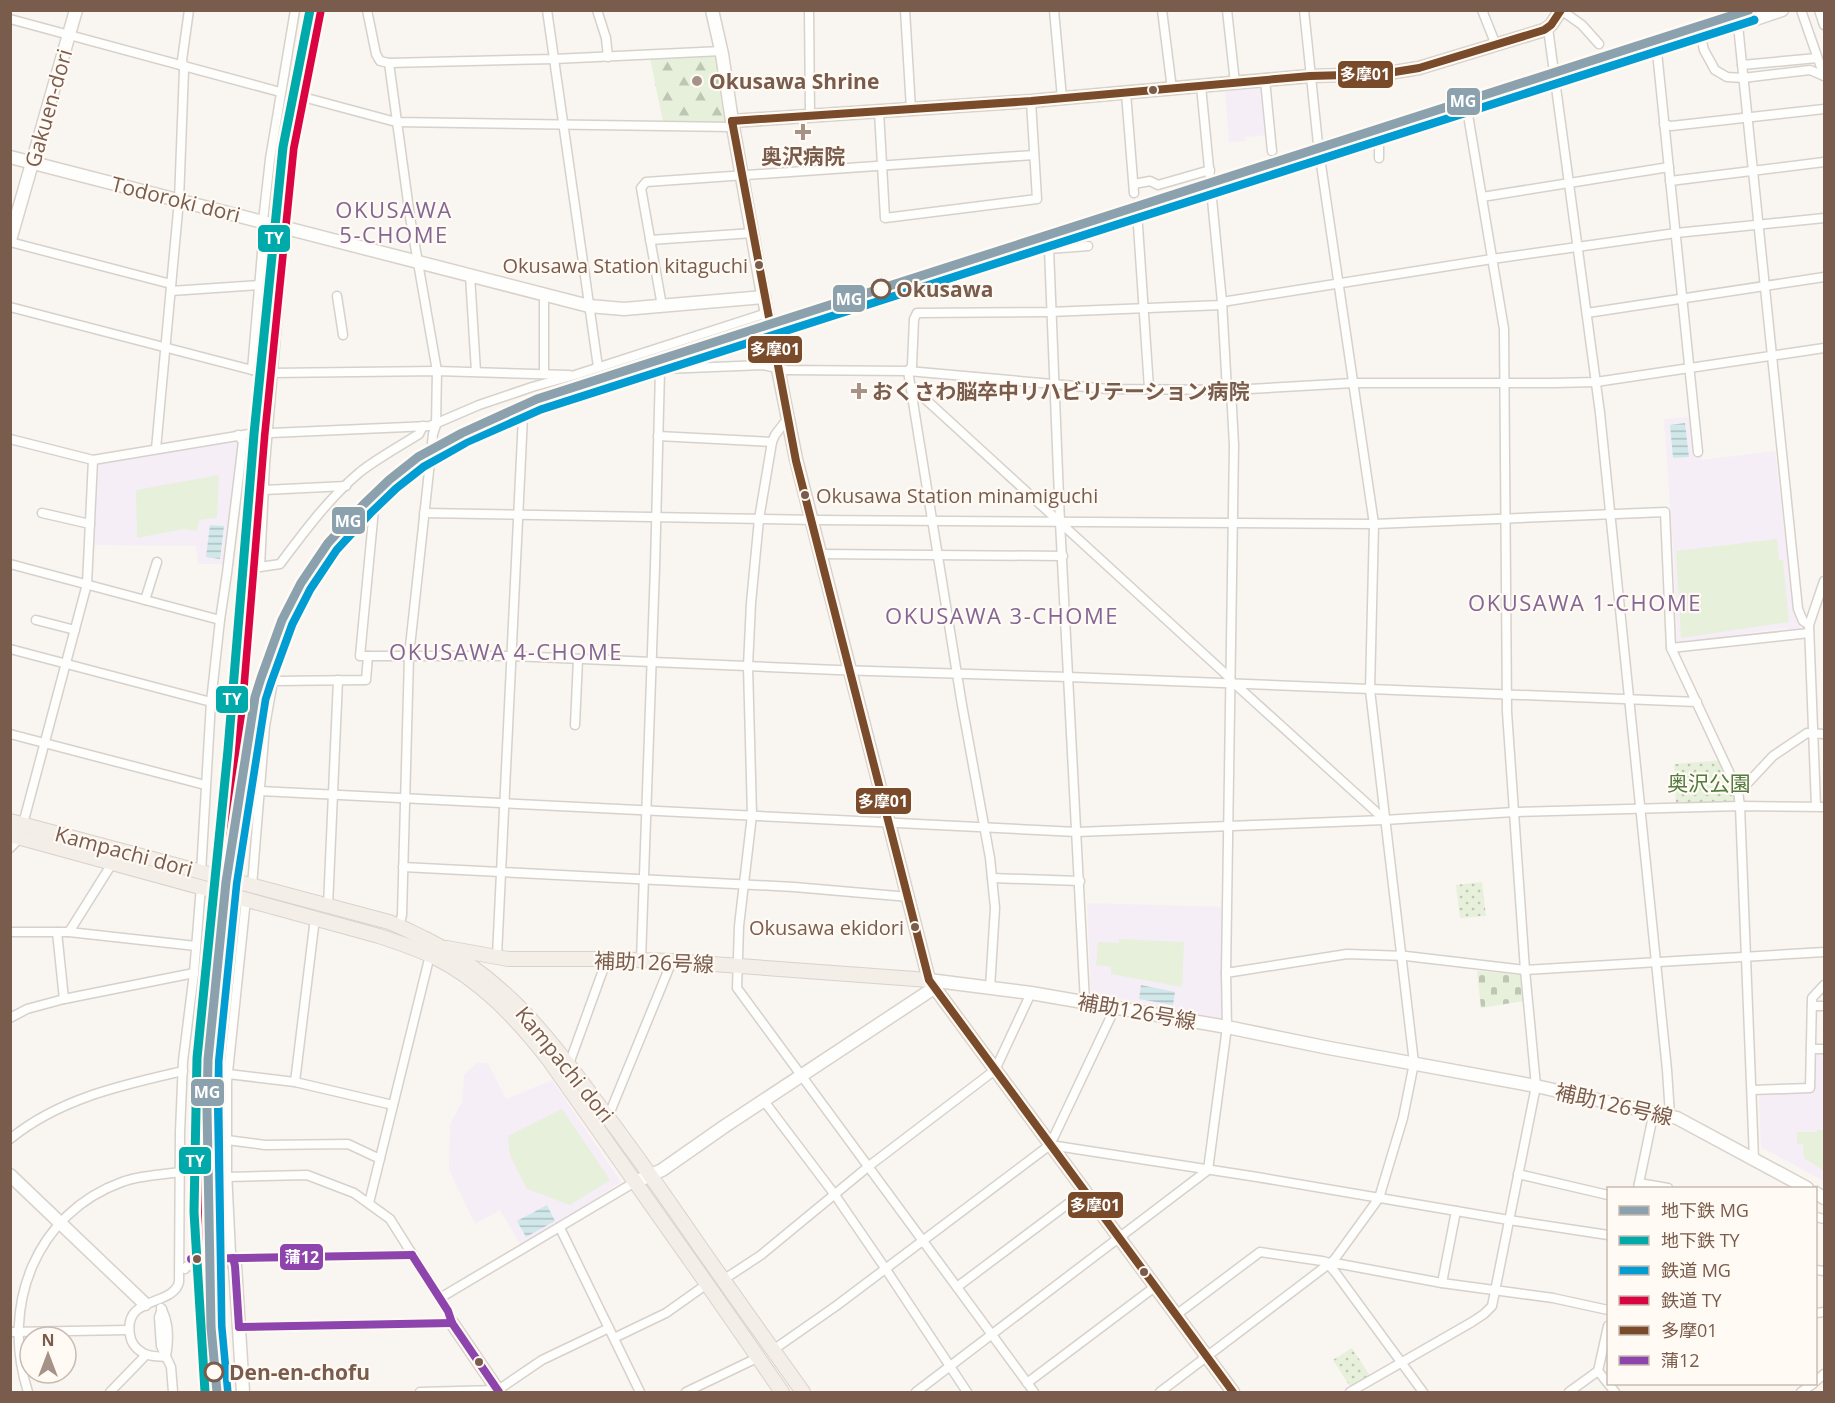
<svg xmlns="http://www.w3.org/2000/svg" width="1835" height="1403" font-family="'Open Sans','Noto Sans JP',sans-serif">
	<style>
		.education { fill: #f6eef6 }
		.forest { fill: url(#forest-firs) }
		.cemetery { fill: url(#cemetery-stones) }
		.park { fill: url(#park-dots) }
		.pitch { fill: #e7f0db }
		.water { fill: url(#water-rules) }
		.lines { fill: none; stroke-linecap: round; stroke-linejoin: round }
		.street-casing { stroke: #d7d1cb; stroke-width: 11 }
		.secondary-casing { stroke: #d9d2cb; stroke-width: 15 }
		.primary-casing { stroke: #dad1cc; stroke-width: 16 }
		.street { stroke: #fefefd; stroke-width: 8 }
		.secondary { stroke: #fefefd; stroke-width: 12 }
		.primary { stroke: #f3eee8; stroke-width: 14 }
		.bus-1-casing { stroke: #fffaf3; stroke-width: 12 }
		.bus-2-casing { stroke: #fffaf3; stroke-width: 12 }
		.bus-1 { stroke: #7a4b2a; stroke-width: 8 }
		.bus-2 { stroke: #8e44ad; stroke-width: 8 }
		.rail-1-casing { stroke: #fffaf3; stroke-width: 14 }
		.rail-2-casing { stroke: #fffaf3; stroke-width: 14 }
		.rail-1 { stroke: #009cd2; stroke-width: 9 }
		.rail-2 { stroke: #da0442; stroke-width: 9 }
		.metro-1-casing { stroke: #fffaf3; stroke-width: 14 }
		.metro-2-casing { stroke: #fffaf3; stroke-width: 14 }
		.metro-1 { stroke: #8ba2ae; stroke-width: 9 }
		.metro-2 { stroke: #01aaaa; stroke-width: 9 }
		.poi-dot { fill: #a69286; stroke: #fffaf3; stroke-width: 2 }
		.bus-dot { fill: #7a5c4d; stroke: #fffaf3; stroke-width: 2 }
		.stop-dot { fill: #fffaf3; stroke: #7a5c4d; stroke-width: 3 }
		.labels { text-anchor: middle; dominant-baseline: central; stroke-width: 4.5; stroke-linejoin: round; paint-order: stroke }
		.bus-label { font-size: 20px; fill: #7a5c4d; stroke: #fffaf3; text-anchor: end }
		.poi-label { font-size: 21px; font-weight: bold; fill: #7a5c4d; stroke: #fffaf3; text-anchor: start }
		.street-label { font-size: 21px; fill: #7a5c4d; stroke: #fffaf3 }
		.stop-label { font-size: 21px; font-weight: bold; fill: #7a5c4d; stroke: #fffaf3; text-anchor: start }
		.park-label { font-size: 21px; fill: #537a41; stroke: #fffaf3 }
		.neighbourhood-label { font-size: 22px; letter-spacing: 1.5px; fill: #846695; stroke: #fffaf3 }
		.line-badge { stroke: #fffaf3; stroke-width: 2 }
		.badge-label { font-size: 16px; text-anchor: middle; font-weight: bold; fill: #fff }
	</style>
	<defs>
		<pattern id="forest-firs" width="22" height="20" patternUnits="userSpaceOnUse" patternTransform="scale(1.5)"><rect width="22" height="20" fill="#e7f0db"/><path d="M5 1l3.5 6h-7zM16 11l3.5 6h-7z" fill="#c0c6b4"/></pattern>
		<pattern id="cemetery-stones" width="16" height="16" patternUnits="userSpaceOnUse" patternTransform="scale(1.5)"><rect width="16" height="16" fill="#e7f0db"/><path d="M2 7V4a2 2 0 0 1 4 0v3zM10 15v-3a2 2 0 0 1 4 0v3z" fill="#c0c6b4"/></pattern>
		<pattern id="park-dots" width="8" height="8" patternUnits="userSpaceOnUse" patternTransform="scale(1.5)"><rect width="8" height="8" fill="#e7f0db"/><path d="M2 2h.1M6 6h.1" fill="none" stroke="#c0c6b4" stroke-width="1.8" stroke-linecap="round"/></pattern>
		<pattern id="water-rules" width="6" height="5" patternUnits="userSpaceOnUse" patternTransform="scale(1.5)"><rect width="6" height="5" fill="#d0e8ea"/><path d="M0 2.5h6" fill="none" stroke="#aebfc0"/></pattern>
	</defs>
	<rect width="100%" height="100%" fill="#f9f5f0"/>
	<g class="education">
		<polygon points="1263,87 1267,135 1245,137 1245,141 1229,142 1225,90"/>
		<polygon points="1691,417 1693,455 1701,454 1702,460 1775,451 1793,607 1801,625 1797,631 1785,628 1677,643 1673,546 1664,419"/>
		<polygon points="235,441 238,444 225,564 198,564 196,546 94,545 96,467 97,465"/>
		<polygon points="1087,903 1223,907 1221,1020 1091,993"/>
		<polygon points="1814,1052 1824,1052 1824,1181 1761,1147 1759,1095 1760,1093 1806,1092"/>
		<polygon points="477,1063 488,1063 506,1099 552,1080 621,1182 561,1221 520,1244 500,1210 475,1224 449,1170 450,1124 462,1102 464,1075"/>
	</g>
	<polygon class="forest" points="719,55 730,123 663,122 650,58"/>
	<polygon class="cemetery" points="1477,971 1521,975 1524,1001 1481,1008"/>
	<g class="park">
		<polygon points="1724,760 1738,799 1736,802 1676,807 1674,764"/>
		<polygon points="1482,882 1486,916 1460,918 1456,885"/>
		<polygon points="1352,1348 1372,1379 1353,1391 1333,1360"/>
	</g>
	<g class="pitch">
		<polygon points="219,475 217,518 199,520 197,531 184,529 137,538 136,490"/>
		<polygon points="1777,539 1779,560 1783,560 1789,622 1681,638 1676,551"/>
		<polygon points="1119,939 1184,942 1182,987 1111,974 1111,967 1096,965 1098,942 1119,943"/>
		<polygon points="562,1109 610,1180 570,1205 527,1189 510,1155 508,1136"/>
		<polygon points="1818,1130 1824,1130 1824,1171 1804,1158 1803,1144 1797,1144 1797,1132 1816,1132"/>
	</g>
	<g class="water">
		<polygon points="1685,423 1689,457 1673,458 1670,425"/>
		<polygon points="210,525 224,526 220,559 206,557"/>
		<polygon points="1141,985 1175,992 1173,1005 1139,999"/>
		<polygon points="547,1205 555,1221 526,1237 517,1221"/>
	</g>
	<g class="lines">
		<g class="street-casing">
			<g id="street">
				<polyline points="367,10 376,54 380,61 389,63 554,59 722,51"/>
				<polyline points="547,10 598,367"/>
				<polyline points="597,10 606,38 608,57"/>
				<polyline points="809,10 810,115"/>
				<polyline points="905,10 911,109"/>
				<polyline points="1054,10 1062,98"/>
				<polyline points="1162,10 1172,89"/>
				<polyline points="1227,10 1235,83"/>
				<polyline points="1482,10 1496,45"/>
				<polyline points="1561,10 1582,25 1599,44"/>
				<polyline points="1735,10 1738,25 1798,609 1803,621 1809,625"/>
				<polyline points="1801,10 1824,76"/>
				<polyline points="1819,10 1824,25"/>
				<polyline points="10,19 280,92"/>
				<polyline points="1548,28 1600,413 1667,1070 1670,1115"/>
				<polyline points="1701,37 1704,50 1715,70 1727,77 1743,78 1810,70 1824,76"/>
				<polyline points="1657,52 1698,452"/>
				<polyline points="389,63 410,217 437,371 436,425 433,434 409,656 402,915 399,926"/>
				<polyline points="1742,65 1817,58"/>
				<polyline points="1265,80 1272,151"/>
				<polyline points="1201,86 1222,302 1227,390"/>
				<polyline points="1126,93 1134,193"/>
				<polyline points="303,97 396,122 733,127"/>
				<polyline points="879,111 885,218 1037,199 1031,101"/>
				<polyline points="1664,124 1671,126 1824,109"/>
				<polyline points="1379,137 1379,158"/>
				<polyline points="1320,156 1555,81 1657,52 1738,25"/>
				<polyline points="1670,181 1824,162"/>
				<polyline points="1134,184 1150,181 1158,185 1210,170"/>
				<polyline points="1482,197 1669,167"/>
				<path d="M285,227L265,464L260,567L280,564C304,532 329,498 360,472C378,458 400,446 419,434L423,426"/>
				<polyline points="650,240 753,233"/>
				<polyline points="10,242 171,284"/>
				<polyline points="470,275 476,372"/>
				<polyline points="171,291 259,285"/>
				<polyline points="337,296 343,335"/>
				<polyline points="1222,302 1492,259 1676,233 1824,218"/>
				<polyline points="662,306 641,188 646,182 1034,155"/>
				<polyline points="10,307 252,370 272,373 437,371 569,375"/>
				<polyline points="1587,313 1824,277"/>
				<polyline points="252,370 264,229 263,221 270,159 295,10"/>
				<polyline points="544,373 544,294"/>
				<polyline points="911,386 1230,678"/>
				<polyline points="1149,388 1137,211 1212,187"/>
				<polyline points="788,418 775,435 772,442 759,519 751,603 748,666 752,815 739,926 737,988 1034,1392"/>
				<polyline points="658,436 772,442"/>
				<polyline points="10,439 93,460 249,434 430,426 479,405 532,387 575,375 767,313"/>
				<polyline points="156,449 179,200 184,70 182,60 189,10"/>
				<polyline points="264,490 346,486"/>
				<polyline points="42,513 90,524"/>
				<polyline points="424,513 818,520 1374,524 1665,512 1671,648 1738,791 1740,806 1754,1159"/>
				<polyline points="820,554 1063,556"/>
				<polyline points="10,564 220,620"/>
				<polyline points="145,600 157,562"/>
				<polyline points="36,620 75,630"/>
				<polyline points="1671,648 1809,633"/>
				<polyline points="10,649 211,702"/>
				<polyline points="1235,684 1384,819"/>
				<polyline points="1697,702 1069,677 837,670 512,656 360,656 374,509 402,480 431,458 477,432 664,369 763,365 786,370 908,371 1109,389 1231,390 1353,383 1555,383 1596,382 1824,348"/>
				<polyline points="575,725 578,659"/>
				<polyline points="10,734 205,785"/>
				<polyline points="260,791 1077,832 1384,820 1514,812 1740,806 1824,807"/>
				<polyline points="1738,791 1743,788 1773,756 1807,733 1824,734"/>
				<polyline points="1816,806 1809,625 1824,581"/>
				<polyline points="23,824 87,584 93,460"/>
				<polyline points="10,848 20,838"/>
				<polyline points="403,867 794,887 909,897"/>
				<polyline points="201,872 211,702 220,620 227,573 243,442 238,435"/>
				<polyline points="992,878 1080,881"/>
				<polyline points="252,886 265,726 273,681 366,680 368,656"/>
				<polyline points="246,899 227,1082 227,1172 231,1253 233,1258 412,1255"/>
				<polyline points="328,906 338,680"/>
				<polyline points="10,932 69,932 196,946"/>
				<polyline points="57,932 64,999"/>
				<polyline points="69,932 113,862"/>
				<polyline points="497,956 523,416"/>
				<polyline points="641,960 655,567 660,370"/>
				<polyline points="1226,973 1347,954 1406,956 1525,970 1824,952"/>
				<polyline points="990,988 995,908 990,858 962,705 908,371 912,366 914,319 917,313 1050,312 1222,305"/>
				<polyline points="1085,1002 1060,522 1049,249 1088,246"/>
				<polyline points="1812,1006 1824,1006"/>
				<polyline points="10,1018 27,1009 64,999 194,973"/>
				<polyline points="1811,1049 1824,1049"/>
				<polyline points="569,1064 607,959"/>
				<polyline points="228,1074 295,1082 393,1105"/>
				<polyline points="295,1082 315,918"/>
				<polyline points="1753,1090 1810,1088 1812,998 1824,985"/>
				<polyline points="764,1101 835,1195 885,1268 967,1392"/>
				<polyline points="608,1117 672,961"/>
				<path d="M10,1139C60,1098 123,1085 183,1071"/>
				<polyline points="227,1140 265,1145 348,1144 380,1159"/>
				<polyline points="1050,1145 1257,1177 1509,1220 1608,1235"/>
				<polyline points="1518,1174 1608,1195"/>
				<polyline points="228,1177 307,1175 354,1193 390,1219 448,1311 452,1323 239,1327"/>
				<polyline points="1639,1183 1668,1188"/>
				<polyline points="1638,1188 1654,1111"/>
				<polyline points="369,1203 430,955"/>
				<polyline points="1816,1217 1824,1219"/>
				<polyline points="560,1228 640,1392"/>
				<polyline points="1328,1264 1340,1264 1442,1283 1553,1298 1608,1310"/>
				<polyline points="185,1269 187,1266 223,1266"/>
				<polyline points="1816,1270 1824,1271"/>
				<polyline points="723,1280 761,1255 869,1166 995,1070 1031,993"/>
				<polyline points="1442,1283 1456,1211"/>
				<polyline points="957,1287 1085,1191"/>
				<polyline points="440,1298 635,1182"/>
				<path d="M161,1308C169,1322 169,1340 166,1356"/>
				<polyline points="162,1309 159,1317 161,1346 171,1367 173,1392"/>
				<polyline points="1816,1313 1824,1312"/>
				<polyline points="1176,1315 1260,1252 1322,1261 1326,1262 1335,1272 1423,1392"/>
				<polyline points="11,1332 129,1330"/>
				<polyline points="614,1338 666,1313 707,1284"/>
				<polyline points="773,1350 836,1306 1050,1145 1115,1008"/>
				<path d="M166,1357C158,1356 150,1357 143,1353C136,1349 131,1343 130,1335C123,1295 173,1307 179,1282L180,1132L183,1061L194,973L201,886"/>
				<polyline points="1598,1371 1615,1392"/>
				<polyline points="1816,1381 1824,1374"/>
				<polyline points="1027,1383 1156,1286"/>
				<path d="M28,1392C0,1306 36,1213 122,1182C140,1175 161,1175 180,1172"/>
				<polyline points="110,1392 146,1355"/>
				<polyline points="420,1392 498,1390 542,1360 609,1328"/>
				<polyline points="686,1392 757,1358"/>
				<polyline points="916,1392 1208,1170 1227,1027 1226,973 1234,445 1231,390"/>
				<polyline points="1160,1392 1334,1260 1379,1198 1403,1118 1414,1063 1370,690 1374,524 1318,144 1304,10"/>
				<polyline points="1350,1392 1472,1322 1484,1314 1492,1306 1536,1086 1525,970 1507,712 1504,329 1467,109"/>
				<polyline points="1569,1392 1598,1371 1608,1326"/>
				<polyline points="1801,1392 1813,1384"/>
			</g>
		</g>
		<g class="secondary-casing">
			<g id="secondary">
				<polyline points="712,10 722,54 732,121 762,289 796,459 929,980 1233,1392"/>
				<polyline points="1738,25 1782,10"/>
				<polyline points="732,121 1031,101 1310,76 1382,74 1419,68 1544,30 1551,25 1561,10"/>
				<polyline points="10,157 589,306 624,309 764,297"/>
				<polyline points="10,240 76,10"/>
				<polyline points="929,980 1031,993 1227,1027 1329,1048 1536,1086 1677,1118 1807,1188"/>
				<polyline points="10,1175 145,1304"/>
				<polyline points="635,1182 662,1170 725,1126 934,988"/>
				<polyline points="1816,1193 1824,1198"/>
				<polyline points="233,1258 235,1266 243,1392"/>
				<polyline points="452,1323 499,1392"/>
			</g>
		</g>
		<g class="primary-casing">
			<g id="primary">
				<path d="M10,821L389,922C402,927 413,933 426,939C502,977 546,1033 595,1100C626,1141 656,1183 685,1225C724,1282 764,1337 803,1392"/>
				<path d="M10,835L379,936C397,942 415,948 432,956C480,979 517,1019 549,1060L707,1284L782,1392"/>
				<polyline points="447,948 508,959 607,959 672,961 929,980"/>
			</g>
		</g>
		<use href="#street" class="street"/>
		<use href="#secondary" class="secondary"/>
		<use href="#primary" class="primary"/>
		<g class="bus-1-casing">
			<g id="bus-1">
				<polyline points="732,121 796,461 929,980 1233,1392"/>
				<polyline points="732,121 1031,101 1310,76 1382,74 1419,68 1544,30 1551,25 1561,10"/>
			</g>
		</g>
		<g class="bus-2-casing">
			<g id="bus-2">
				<polyline points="192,1171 205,1171 213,1176 215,1259"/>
				<polyline points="412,1255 448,1311 452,1323 499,1392"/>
				<polyline points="233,1258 235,1266 239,1327"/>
				<polyline points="191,1259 412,1255"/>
				<polyline points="239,1327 452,1323"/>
			</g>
		</g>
		<use href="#bus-1" class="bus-1"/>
		<use href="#bus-2" class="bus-2"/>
		<g class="rail-1-casing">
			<polyline id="rail-1" points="227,1391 221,1326 218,1108 218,1061 236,883 265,699 271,681 292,624 310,589 336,550 371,512 396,488 424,466 466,442 541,409 1754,20"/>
		</g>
		<g class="rail-2-casing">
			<polyline id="rail-2" points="215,1391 205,1212 207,1059 238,751 264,435 293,149 320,12"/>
		</g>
		<use href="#rail-1" class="rail-1"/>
		<use href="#rail-2" class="rail-2"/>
		<g class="metro-1-casing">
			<polyline id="metro-1" points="217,1392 211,1327 207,1108 208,1060 226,882 255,697 261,678 282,620 301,583 328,543 363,505 389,480 418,457 462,433 537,399 1749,10"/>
		</g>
		<g class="metro-2-casing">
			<polyline id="metro-2" points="205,1392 194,1212 197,1058 228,750 254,434 283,147 310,10"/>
		</g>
		<use href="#metro-1" class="metro-1"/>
		<use href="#metro-2" class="metro-2"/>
	</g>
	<g class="poi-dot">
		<circle cx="697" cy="81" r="6"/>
		<path d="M800 123h6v6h6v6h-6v6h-6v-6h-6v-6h6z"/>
		<path d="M856 382h6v6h6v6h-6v6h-6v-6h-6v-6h6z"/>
	</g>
	<g class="bus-dot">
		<circle cx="1153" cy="90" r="5"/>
		<circle cx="759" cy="265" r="5"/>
		<circle cx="805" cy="495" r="5"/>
		<circle cx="915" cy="927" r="5"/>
		<circle cx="197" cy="1259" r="5"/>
		<circle cx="1144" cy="1272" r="5"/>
		<circle cx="479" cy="1362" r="5"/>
	</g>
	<g class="stop-dot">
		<circle cx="881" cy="289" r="9"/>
		<circle cx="214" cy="1372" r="9"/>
	</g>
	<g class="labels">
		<g class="bus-label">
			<text x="748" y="265">Okusawa Station kitaguchi</text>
			<text x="816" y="495" text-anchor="start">Okusawa Station minamiguchi</text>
			<text x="904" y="927">Okusawa ekidori</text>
		</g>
		<g class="poi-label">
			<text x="709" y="81">Okusawa Shrine</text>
			<text x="803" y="156" text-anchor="middle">奥沢病院</text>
			<text x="872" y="391">おくさわ脳卒中リハビリテーション病院</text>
		</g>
		<g class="street-label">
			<text transform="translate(48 108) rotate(-74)">Gakuen-dori</text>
			<text transform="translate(176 199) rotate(14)">Todoroki dori</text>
			<text transform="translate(124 851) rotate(15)">Kampachi dori</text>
			<text transform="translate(654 962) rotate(2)">補助126号線</text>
			<text transform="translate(1137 1011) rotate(10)">補助126号線</text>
			<text transform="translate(565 1064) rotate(51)">Kampachi dori</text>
			<text transform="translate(1614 1104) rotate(13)">補助126号線</text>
		</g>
		<g class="stop-label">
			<text x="896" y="289">Okusawa</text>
			<text x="229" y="1372">Den-en-chofu</text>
		</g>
		<g class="park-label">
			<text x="1709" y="783">奥沢公園</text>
		</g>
		<g class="neighbourhood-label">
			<text x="394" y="209">OKUSAWA<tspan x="394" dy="25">5-CHOME</tspan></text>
			<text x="1585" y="602">OKUSAWA 1-CHOME</text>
			<text x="1002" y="615">OKUSAWA 3-CHOME</text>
			<text x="506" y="651">OKUSAWA 4-CHOME</text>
		</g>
	</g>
	<g class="line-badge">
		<rect x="1337" y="60" width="57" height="29" rx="6" fill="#7a4b2a"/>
		<rect x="1446" y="87" width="35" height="29" rx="6" fill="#8ba2ae"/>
		<rect x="257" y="224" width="34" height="29" rx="6" fill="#01aaaa"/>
		<rect x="832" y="284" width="34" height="29" rx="6" fill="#8ba2ae"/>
		<rect x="747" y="335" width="56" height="29" rx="6" fill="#7a4b2a"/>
		<rect x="331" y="506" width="35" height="29" rx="6" fill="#8ba2ae"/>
		<rect x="215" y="685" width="34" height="29" rx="6" fill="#01aaaa"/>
		<rect x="855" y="787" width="57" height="28" rx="6" fill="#7a4b2a"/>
		<rect x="190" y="1078" width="35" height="29" rx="6" fill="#8ba2ae"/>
		<rect x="178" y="1146" width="34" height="29" rx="6" fill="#01aaaa"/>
		<rect x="1067" y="1191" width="57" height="28" rx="6" fill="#7a4b2a"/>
		<rect x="279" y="1243" width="45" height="28" rx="6" fill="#8e44ad"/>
	</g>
	<g class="badge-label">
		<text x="1365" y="80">多摩01</text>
		<text x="1463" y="107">MG</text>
		<text x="274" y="244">TY</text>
		<text x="849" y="305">MG</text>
		<text x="775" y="355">多摩01</text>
		<text x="348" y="527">MG</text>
		<text x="232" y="705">TY</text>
		<text x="883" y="807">多摩01</text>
		<text x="207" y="1098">MG</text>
		<text x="195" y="1167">TY</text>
		<text x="1095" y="1211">多摩01</text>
		<text x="302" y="1263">蒲12</text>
	</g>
	<rect width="1835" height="1403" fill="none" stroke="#7a5c4d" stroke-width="24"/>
	<rect x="1607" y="1187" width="210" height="198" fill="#fffaf3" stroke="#cabbb1" stroke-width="1.5"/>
	<rect x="1619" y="1206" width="30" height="9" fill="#8ba2ae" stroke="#cabbb1" stroke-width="1.5"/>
	<text x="1661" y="1217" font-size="18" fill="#7a5c4d">地下鉄 MG</text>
	<rect x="1619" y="1236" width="30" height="9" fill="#01aaaa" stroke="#cabbb1" stroke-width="1.5"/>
	<text x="1661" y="1247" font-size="18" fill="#7a5c4d">地下鉄 TY</text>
	<rect x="1619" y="1266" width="30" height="9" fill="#009cd2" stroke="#cabbb1" stroke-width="1.5"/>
	<text x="1661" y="1277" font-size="18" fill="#7a5c4d">鉄道 MG</text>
	<rect x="1619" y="1296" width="30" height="9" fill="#da0442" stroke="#cabbb1" stroke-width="1.5"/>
	<text x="1661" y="1307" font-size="18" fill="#7a5c4d">鉄道 TY</text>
	<rect x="1619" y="1326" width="30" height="9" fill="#7a4b2a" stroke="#cabbb1" stroke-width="1.5"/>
	<text x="1661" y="1337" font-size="18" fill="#7a5c4d">多摩01</text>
	<rect x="1619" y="1356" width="30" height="9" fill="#8e44ad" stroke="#cabbb1" stroke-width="1.5"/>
	<text x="1661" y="1367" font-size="18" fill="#7a5c4d">蒲12</text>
	<g transform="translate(48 1355)"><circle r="28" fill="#fffaf3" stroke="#cabbb1" stroke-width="1.5"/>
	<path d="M0-4.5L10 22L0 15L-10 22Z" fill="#a69286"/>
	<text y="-9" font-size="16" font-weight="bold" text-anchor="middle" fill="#7a5c4d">N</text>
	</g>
</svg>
